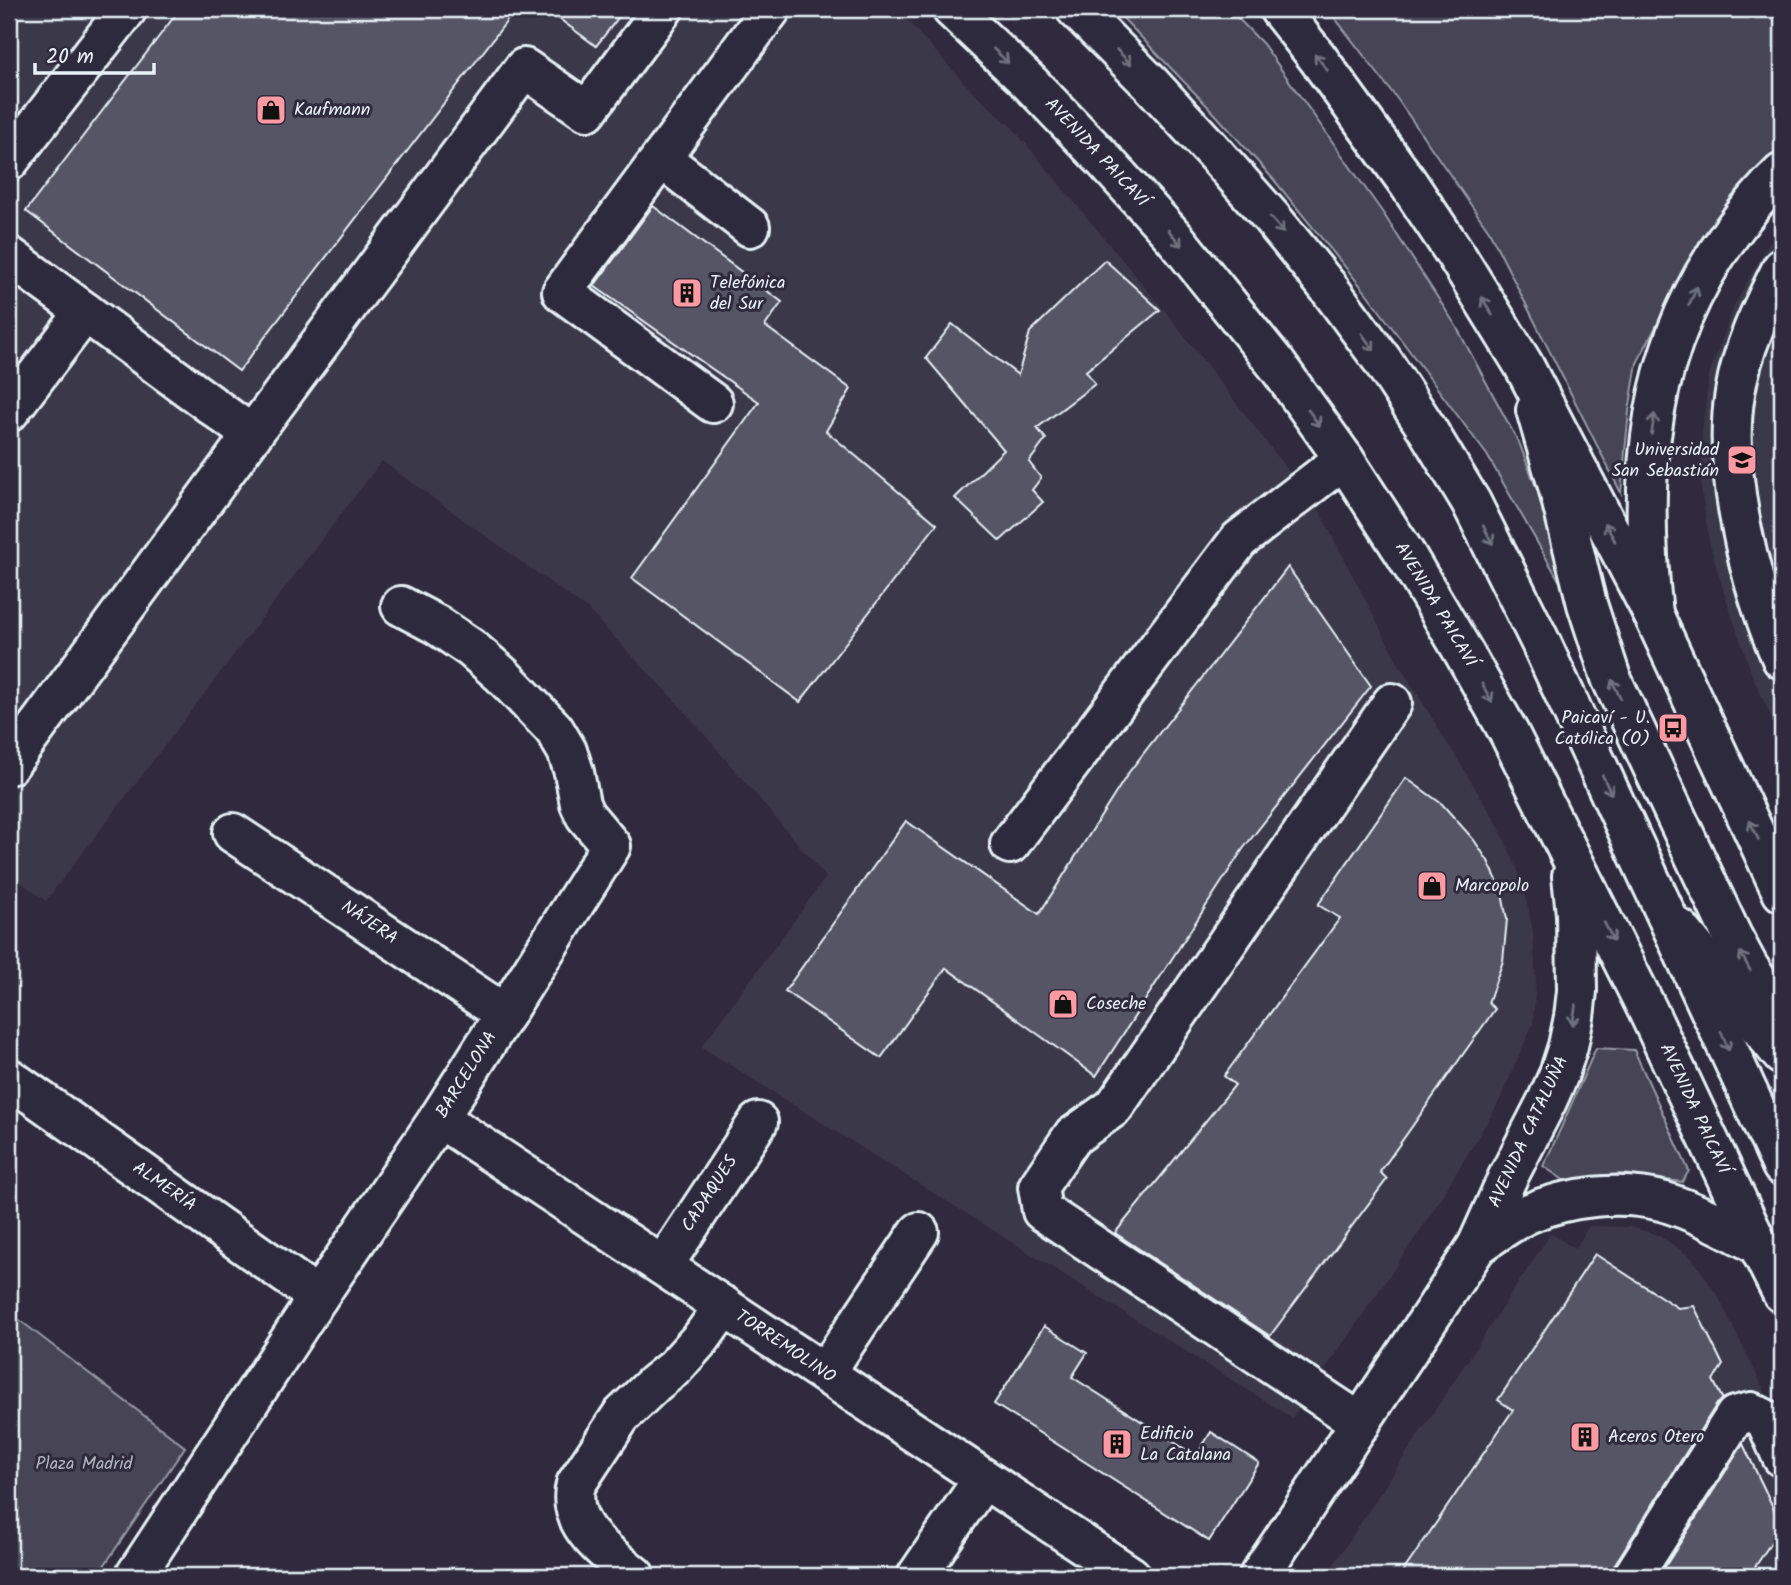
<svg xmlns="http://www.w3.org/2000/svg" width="1791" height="1585" font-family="Kalam,sans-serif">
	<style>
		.built { fill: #3b3749 }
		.green { fill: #464455; stroke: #979aa6; stroke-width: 2 }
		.building { fill: #575565; stroke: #e8f1f8; stroke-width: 2 }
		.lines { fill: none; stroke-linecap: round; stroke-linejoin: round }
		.minor-casing { stroke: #e8f1f8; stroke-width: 44 }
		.major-casing { stroke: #e8f1f8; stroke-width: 44 }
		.highway-casing { stroke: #e8f1f8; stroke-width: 44 }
		.minor { stroke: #2f2a3d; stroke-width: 38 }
		.major { stroke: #2f2a3d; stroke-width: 38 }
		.highway { stroke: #2f2a3d; stroke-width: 38 }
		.oneway { stroke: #70707e }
		.labels { text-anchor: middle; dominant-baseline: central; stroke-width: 6; stroke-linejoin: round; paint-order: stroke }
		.poi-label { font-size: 18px; fill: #e8f1f8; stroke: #2f2a3d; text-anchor: start }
		.street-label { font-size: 18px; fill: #e8f1f8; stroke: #2f2a3d }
		.park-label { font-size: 18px; fill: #afb4bf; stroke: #2f2a3d }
	</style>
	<rect width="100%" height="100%" fill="#2f2a3d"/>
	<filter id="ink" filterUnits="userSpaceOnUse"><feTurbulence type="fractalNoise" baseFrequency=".0143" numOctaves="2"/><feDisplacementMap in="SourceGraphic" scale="14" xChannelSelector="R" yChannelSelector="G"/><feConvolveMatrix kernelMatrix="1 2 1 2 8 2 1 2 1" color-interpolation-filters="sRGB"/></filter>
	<g filter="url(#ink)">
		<g class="built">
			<polygon points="9,9 897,9 973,92 1012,127 1169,316 1319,510 1396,659 1498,825 1523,882 1533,932 1536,979 1533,1024 1497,1106 1427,1221 1292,1418 701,1047 826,877 679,705 588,610 382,461 46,901 9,874"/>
			<polygon points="1782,227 1782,741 1752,675 1724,593 1709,541 1701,489 1702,432 1709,374 1734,306 1769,243"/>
			<polygon points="1589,1226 1631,1227 1659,1235 1692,1258 1718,1296 1782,1426 1782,1576 1326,1576 1551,1233 1575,1249"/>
		</g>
		<g class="green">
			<polygon points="1114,9 1229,9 1263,44 1383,213 1456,326 1520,445 1553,532 1564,589 1487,455 1364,290 1274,180 1216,115"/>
			<polygon points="1328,9 1782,9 1782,152 1763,171 1703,236 1637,363 1629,411 1621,493 1489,231 1398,100"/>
			<path d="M1596,1048L1634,1050L1689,1171L1682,1182L1624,1174L1606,1175L1565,1181L1543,1166C1562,1128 1578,1088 1596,1048Z"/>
			<polygon points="9,1312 185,1447 97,1576 9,1576"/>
		</g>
		<g class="building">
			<polygon points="180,9 516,9 239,371 26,211"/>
			<polygon points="546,9 625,9 596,46"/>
			<polygon points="653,206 782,302 765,326 851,389 826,431 937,524 800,702 632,578 759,402 594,286"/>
			<polygon points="1105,260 1160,310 1086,371 1095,384 1037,428 1046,439 1029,462 1041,478 1032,490 1043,502 1000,541 955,498 1004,450 926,358 952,324 1018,375 1030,332"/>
			<polygon points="1288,567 1371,686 1243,849 1096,1076 946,968 881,1058 785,991 906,821 1039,914 1129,772"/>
			<polygon points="1406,778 1442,804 1474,840 1488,861 1501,889 1507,919 1503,961 1488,1003 1495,1009 1380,1172 1387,1179 1270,1336 1115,1233 1235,1085 1224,1076 1340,918 1318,905"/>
			<polygon points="1595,1254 1678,1308 1694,1306 1723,1365 1713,1380 1723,1400 1717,1404 1615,1564 1611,1576 1400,1576 1513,1410 1498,1400"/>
			<polygon points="1044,1326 1087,1353 1072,1377 1196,1456 1211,1432 1259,1463 1209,1541 994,1404"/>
			<polygon points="1743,1444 1782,1526 1749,1576 1659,1576"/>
		</g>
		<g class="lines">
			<g class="minor-casing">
				<g id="minor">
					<polyline points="952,9 1030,83 1104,160 1175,238 1277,365 1344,459 1406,555 1464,653 1509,733 1648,1011 1758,1245 1782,1293"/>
					<polyline points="661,158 750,227"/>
					<polyline points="9,161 127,9"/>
					<polyline points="9,256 252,435 524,68 587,111 663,9"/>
					<path d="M1782,268C1762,308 1742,348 1735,393C1722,471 1750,587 1782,659"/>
					<polyline points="713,403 562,292 771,9"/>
					<polyline points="1536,410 1558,486 1587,604 1611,678 1732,936 1748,966 1782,1018"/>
					<polyline points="9,412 85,312"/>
					<polyline points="9,765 252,435"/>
					<polyline points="233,833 505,1014"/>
					<polyline points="1010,844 1239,540 1344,459"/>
					<polyline points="1680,929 1782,1055"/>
					<polyline points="9,1078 318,1297"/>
					<polyline points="439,1118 1131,1576"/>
					<path d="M1477,1246C1494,1234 1509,1223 1527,1214C1568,1196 1622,1190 1665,1202C1697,1212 1728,1228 1758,1245"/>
					<polyline points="663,1266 758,1122"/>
					<polyline points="825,1373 919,1232"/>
					<polyline points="1361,1423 1042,1211 1038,1187 1072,1137 1114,1107 1392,703"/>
					<polyline points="135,1576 318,1297 439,1118 611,846 585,815 580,804 574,772 567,751 554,729 502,675 471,648 437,625 401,606"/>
					<path d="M635,1576C607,1552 565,1526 576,1484L621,1416L654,1384L675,1367L702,1337L724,1306"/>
					<polyline points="917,1576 983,1479"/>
					<polyline points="1259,1576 1477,1246 1507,1179 1547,1101 1559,1074 1568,1046 1574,1017 1577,991 1576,914 1572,876"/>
					<polyline points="1633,1576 1735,1416 1751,1412 1765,1419 1782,1457"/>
				</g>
			</g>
			<g class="major-casing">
				<g id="major">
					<polyline points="1076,9 1150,83 1211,149 1271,217 1328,287 1382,360 1427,429 1471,502 1541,643 1782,1166"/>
					<polyline points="1279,9 1317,57 1408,183 1456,255 1523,364 1653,614 1782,892"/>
				</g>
			</g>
			<g class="highway-casing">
				<path id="highway" d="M1653,614C1637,476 1646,349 1731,233C1746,212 1763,191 1782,173"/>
			</g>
			<use href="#minor" class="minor"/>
			<use href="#major" class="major"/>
			<use href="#highway" class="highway"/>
		</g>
		<defs><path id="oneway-shaft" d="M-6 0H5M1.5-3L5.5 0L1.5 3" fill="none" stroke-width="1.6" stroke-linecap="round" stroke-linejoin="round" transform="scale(1.75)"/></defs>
		<g class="oneway">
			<use href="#oneway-shaft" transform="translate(1001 56) rotate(44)"/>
			<use href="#oneway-shaft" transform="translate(1124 57) rotate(45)"/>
			<use href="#oneway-shaft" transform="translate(1321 62) rotate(-127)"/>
			<use href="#oneway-shaft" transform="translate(1277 225) rotate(50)"/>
			<use href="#oneway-shaft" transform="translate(1175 238) rotate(50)"/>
			<use href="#oneway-shaft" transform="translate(1693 296) rotate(-65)"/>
			<use href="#oneway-shaft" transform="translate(1487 306) rotate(-121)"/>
			<use href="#oneway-shaft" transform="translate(1368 342) rotate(54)"/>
			<use href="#oneway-shaft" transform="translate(1314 418) rotate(54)"/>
			<use href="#oneway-shaft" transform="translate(1653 424) rotate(-82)"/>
			<use href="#oneway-shaft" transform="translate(1610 532) rotate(-118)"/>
			<use href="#oneway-shaft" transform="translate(1488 535) rotate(63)"/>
			<use href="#oneway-shaft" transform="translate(1616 689) rotate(-115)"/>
			<use href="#oneway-shaft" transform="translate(1487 693) rotate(61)"/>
			<use href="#oneway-shaft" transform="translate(1607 785) rotate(65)"/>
			<use href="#oneway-shaft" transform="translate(1754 830) rotate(-115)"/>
			<use href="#oneway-shaft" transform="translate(1609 932) rotate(63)"/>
			<use href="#oneway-shaft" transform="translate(1745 961) rotate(-119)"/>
			<use href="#oneway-shaft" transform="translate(1574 1015) rotate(99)"/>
			<use href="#oneway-shaft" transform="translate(1725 1041) rotate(67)"/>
		</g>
	</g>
	<defs>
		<g id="shop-square" transform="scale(1.575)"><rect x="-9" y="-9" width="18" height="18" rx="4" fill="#ff9aa2" stroke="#2f2a3d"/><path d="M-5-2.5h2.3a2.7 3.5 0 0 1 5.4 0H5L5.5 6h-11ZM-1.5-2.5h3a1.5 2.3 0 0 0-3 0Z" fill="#111"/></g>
		<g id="building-square" transform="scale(1.575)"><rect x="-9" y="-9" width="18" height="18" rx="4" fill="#ff9aa2" stroke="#2f2a3d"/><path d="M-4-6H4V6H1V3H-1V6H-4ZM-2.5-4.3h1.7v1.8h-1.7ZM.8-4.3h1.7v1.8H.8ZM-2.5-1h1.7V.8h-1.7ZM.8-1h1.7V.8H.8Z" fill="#111"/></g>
		<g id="university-square" transform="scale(1.575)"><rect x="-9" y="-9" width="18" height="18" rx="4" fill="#ff9aa2" stroke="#2f2a3d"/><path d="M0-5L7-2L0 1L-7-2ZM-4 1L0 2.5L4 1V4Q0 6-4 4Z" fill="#111"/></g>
		<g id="bus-square" transform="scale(1.575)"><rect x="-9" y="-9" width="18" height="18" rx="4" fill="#ff9aa2" stroke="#2f2a3d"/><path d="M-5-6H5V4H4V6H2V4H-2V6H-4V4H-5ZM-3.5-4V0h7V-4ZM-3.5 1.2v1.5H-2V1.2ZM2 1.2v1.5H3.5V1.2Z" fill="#111"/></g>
	</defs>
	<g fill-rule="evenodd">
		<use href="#shop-square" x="271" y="110"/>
		<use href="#building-square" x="687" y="293"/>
		<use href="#university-square" x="1742" y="460"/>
		<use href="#bus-square" x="1673" y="728"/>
		<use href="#shop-square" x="1432" y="886"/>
		<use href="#shop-square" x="1063" y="1004"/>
		<use href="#building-square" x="1585" y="1437"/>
		<use href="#building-square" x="1117" y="1444"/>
	</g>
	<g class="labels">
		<g class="poi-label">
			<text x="294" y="110">Kaufmann</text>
			<text x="710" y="283">Telefónica<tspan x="710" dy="21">del Sur</tspan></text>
			<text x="1719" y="450" text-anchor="end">Universidad<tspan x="1719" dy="21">San Sebastián</tspan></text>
			<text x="1650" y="718" text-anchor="end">Paicaví - U.<tspan x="1650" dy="21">Católica (O)</tspan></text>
			<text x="1455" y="886">Marcopolo</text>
			<text x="1086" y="1004">Coseche</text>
			<text x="1140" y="1434">Edificio<tspan x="1140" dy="21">La Catalana</tspan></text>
			<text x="1608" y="1437">Aceros Otero</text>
		</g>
		<g class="street-label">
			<text transform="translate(1096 153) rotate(47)">AVENIDA PAICAVÍ</text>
			<text transform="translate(1435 605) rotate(59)">AVENIDA PAICAVÍ</text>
			<text transform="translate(369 923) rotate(34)">NÁJERA</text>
			<text transform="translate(467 1075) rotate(-58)">BARCELONA</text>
			<text transform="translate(1694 1109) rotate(65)">AVENIDA PAICAVÍ</text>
			<text transform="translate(1529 1132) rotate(-65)">AVENIDA CATALUÑA</text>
			<text transform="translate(164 1187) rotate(35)">ALMERÍA</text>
			<text transform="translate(710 1194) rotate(-57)">CADAQUES</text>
			<text transform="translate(785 1347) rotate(34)">TORREMOLINO</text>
		</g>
		<g class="park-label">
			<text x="84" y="1464">Plaza Madrid</text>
		</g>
	</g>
	<rect width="1791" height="1585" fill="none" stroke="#2f2a3d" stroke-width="35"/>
	<rect x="18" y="18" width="1756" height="1550" fill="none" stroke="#e8f1f8" stroke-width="2.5" filter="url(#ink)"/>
	<path d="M35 63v10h119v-10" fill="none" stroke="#e8f1f8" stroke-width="3.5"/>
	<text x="46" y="63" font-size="21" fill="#e8f1f8" stroke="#2f2a3d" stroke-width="5" paint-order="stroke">20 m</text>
</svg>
